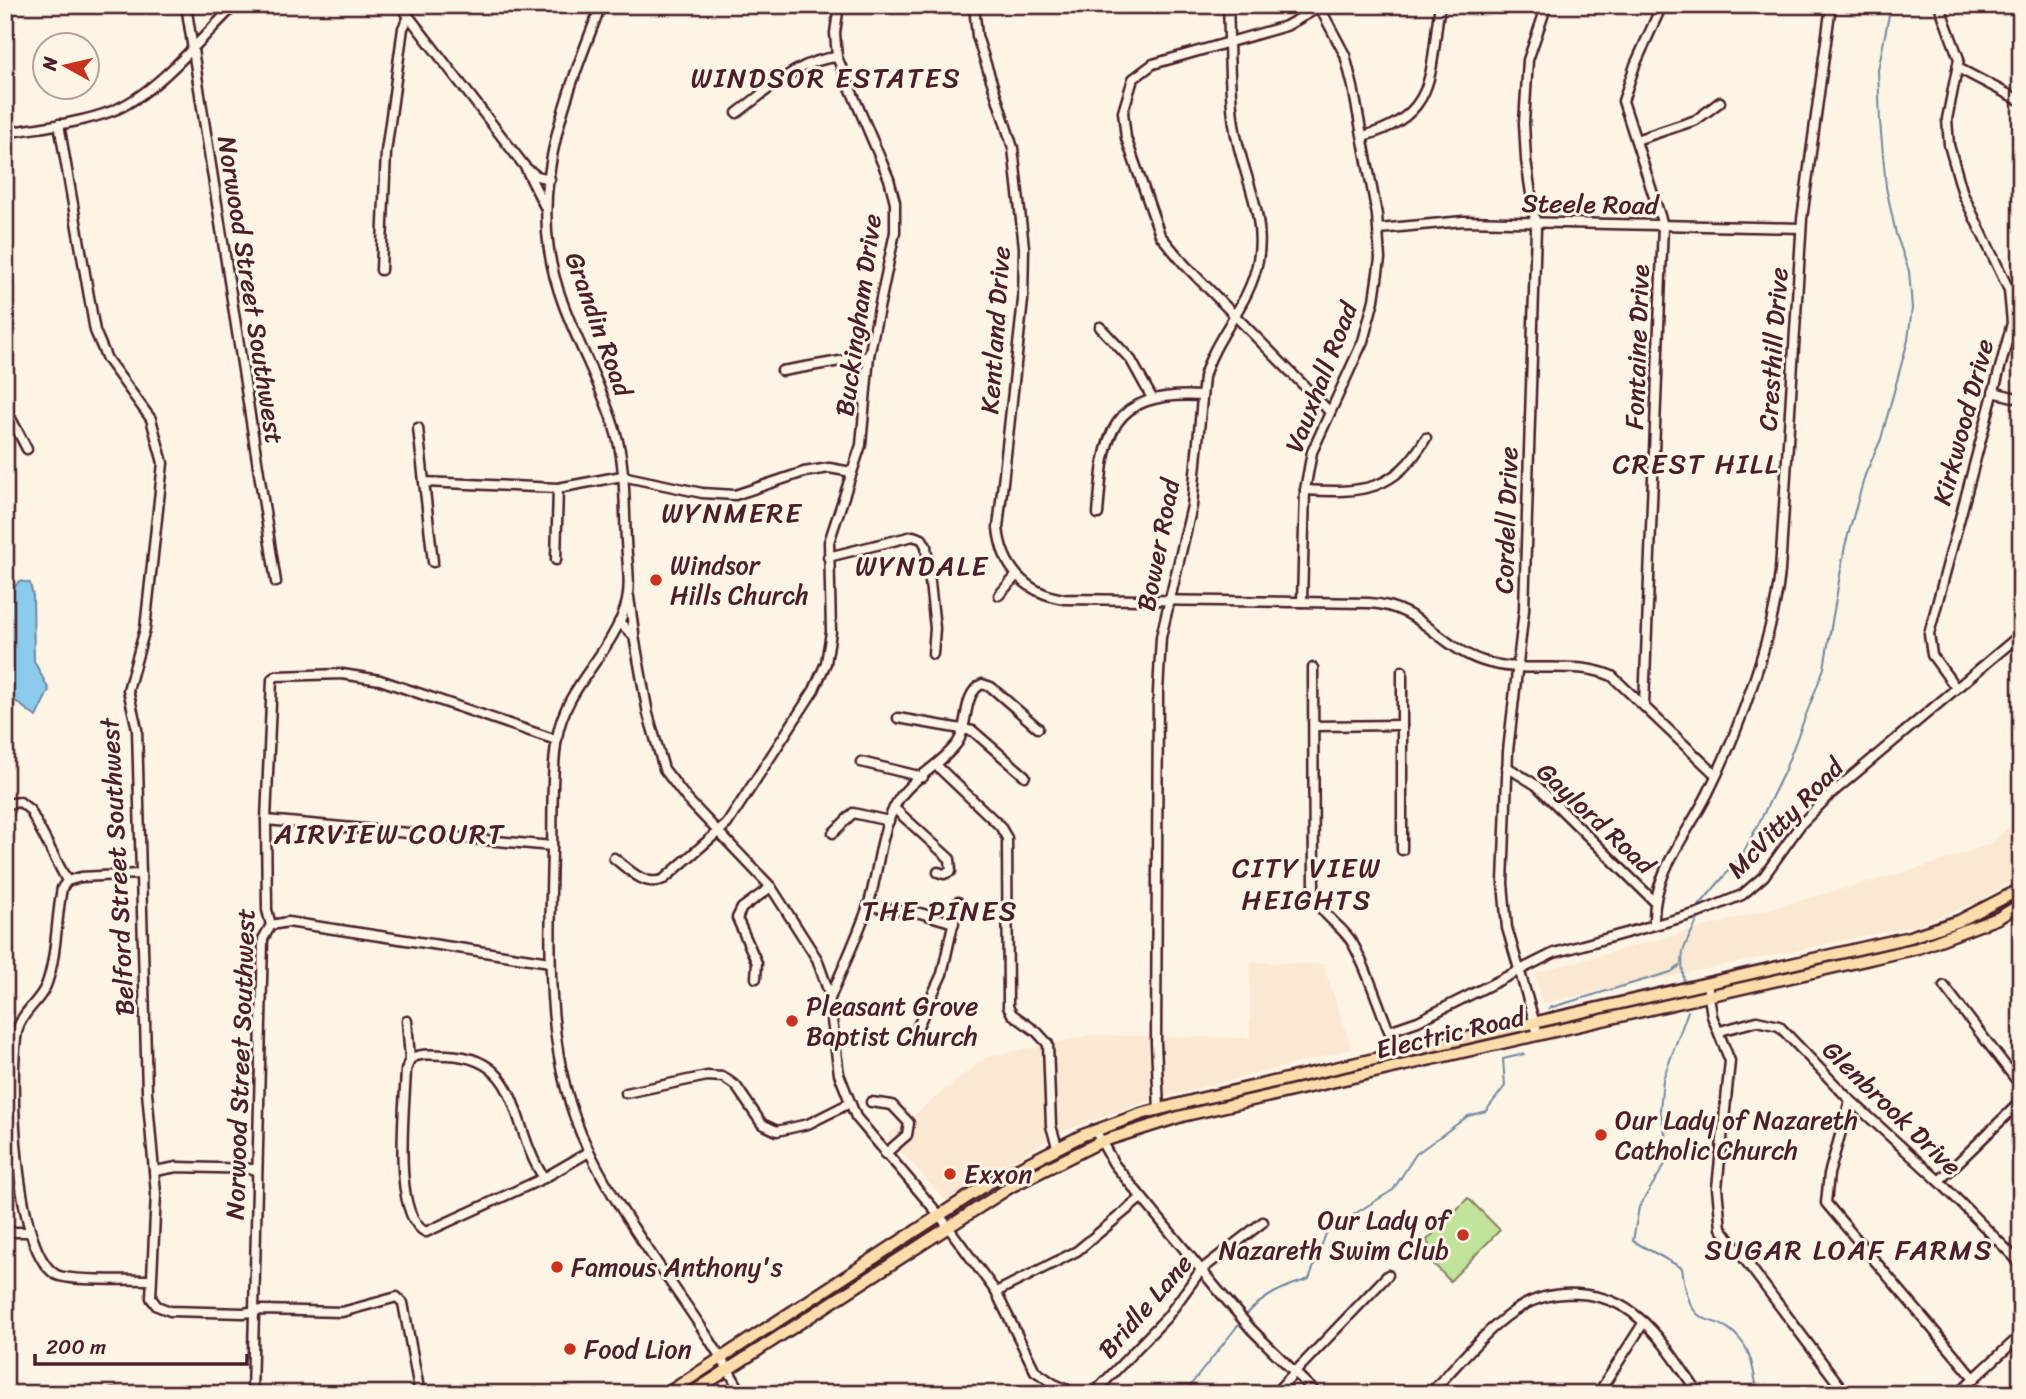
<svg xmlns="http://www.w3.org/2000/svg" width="2026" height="1399" font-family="Sriracha,sans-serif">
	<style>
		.built { fill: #fbe8d3 }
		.green { fill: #c2e39c; stroke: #868164; stroke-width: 2 }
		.water { fill: #8bccec; stroke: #71879f; stroke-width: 2 }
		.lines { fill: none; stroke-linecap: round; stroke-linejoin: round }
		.stream { stroke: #71879f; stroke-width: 2 }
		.minor-casing { stroke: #4a1f2b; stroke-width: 13 }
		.major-casing { stroke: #4a1f2b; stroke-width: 15 }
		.minor { stroke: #fcf5e5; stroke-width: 8 }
		.major { stroke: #fbddab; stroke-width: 10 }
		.poi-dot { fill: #c8321e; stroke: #fcf5e5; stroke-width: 2.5 }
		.labels { text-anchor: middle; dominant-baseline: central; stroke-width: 6; stroke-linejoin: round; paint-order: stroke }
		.street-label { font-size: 26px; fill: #4a1f2b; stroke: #fcf5e5 }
		.poi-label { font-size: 26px; fill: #4a1f2b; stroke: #fcf5e5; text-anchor: start }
		.neighbourhood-label { font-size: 28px; letter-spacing: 2px; fill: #4a1f2b; stroke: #fcf5e5 }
	</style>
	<rect width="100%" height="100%" fill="#fcf5e5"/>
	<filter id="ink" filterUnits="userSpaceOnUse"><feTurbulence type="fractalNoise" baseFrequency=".0143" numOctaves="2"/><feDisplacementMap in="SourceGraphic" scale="14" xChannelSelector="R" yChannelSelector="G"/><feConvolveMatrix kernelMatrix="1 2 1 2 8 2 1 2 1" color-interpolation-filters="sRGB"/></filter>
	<g filter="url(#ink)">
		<g class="built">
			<polygon points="2021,815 2021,876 1978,902 1918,925 1542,1003 1535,973 1934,864 1992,843"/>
			<polygon points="1250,962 1323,964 1352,1049 1146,1102 1065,1130 946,1201 887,1136 986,1057 1091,1035 1250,1038"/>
		</g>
		<polygon class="green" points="1468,1198 1500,1230 1450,1281 1426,1256 1431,1251 1427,1240"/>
		<polygon class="water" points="19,581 30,583 33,596 34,661 49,690 36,717 5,693 5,601"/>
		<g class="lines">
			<g class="stream">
				<polyline points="1287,5 1288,14"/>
				<polyline points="2005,5 2021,13"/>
				<polyline points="1698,907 1742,855 1761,819 1784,772 1824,668 1845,546 1865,475 1881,439 1908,340 1912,308 1909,271 1896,234 1886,187 1880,122 1878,70 1891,5"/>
				<path d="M1684,982C1679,947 1684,950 1698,919"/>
				<polyline points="1549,1008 1671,972 1680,966"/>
				<path d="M1688,1011L1663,1079L1660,1110L1670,1156L1639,1207L1633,1241L1682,1268C1692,1343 1713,1304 1742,1342C1753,1356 1754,1377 1758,1394"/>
				<path d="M1246,1315C1264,1295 1284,1287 1309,1279L1327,1231L1393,1190L1416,1154L1468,1116L1486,1111L1505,1086L1503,1059L1524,1054"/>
				<polyline points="1177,1394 1189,1387 1239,1324"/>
			</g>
			<g class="minor-casing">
				<g id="minor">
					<polyline points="186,5 276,582"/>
					<polyline points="400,5 526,168 537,176 550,179"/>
					<path d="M601,5C572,81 536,166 549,250C558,314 597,369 615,430C626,465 624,505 626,541C627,562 632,587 625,608C610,655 565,687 557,738C551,774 553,813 552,849C550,948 543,1057 588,1149C630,1236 696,1309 742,1394"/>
					<path d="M974,5L977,36L1013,148L1024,247L1023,300L998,528C1002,567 1025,593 1064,599L1369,603C1422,606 1437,646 1483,661C1525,675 1573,659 1612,676L1716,775"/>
					<polyline points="1323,5 1286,26 1153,64 1133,79 1123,112 1126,138 1160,235 1185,265 1330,412"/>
					<polyline points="1939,5 1959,59 1947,119 1949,145 1963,194 2009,290 2012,323 1929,634 1932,655 1956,688"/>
					<polyline points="1958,68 2021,101"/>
					<path d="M737,113C767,91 798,60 837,57"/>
					<polyline points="59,124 95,331 107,359 151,419 163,463 145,629 128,690 137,729 147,1092 156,1194 151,1298 157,1306 170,1311 244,1313 262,1310 342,1312 397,1297 403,1303 420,1394"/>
					<path d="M5,133C40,127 78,124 112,111C156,94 200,39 235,5"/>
					<path d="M1363,136C1440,116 1429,69 1440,5"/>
					<polyline points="1636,140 1696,120 1720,102"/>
					<polyline points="527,171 546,209"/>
					<polyline points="1379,229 1463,221 1801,228"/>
					<polyline points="381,270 386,152 403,28 409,17"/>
					<polyline points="1100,327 1131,360 1152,398"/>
					<polyline points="782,371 869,356"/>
					<polyline points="1993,392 2021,399"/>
					<polyline points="5,407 27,449"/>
					<polyline points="418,428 433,562"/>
					<polyline points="424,482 558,488 622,476 702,493 735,495 804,472 829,468 852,472"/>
					<path d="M1305,490C1363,493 1394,492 1426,438"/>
					<path d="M1098,514C1104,434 1108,391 1202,396"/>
					<polyline points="828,557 913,536 922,539 926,546 935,628 933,654"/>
					<polyline points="556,560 558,488"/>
					<polyline points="999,595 1016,576"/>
					<polyline points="629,597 634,633"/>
					<polyline points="1302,602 1305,490 1312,452 1363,341 1374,300 1380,259 1377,215 1353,87 1345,55 1320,8"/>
					<polyline points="619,622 634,636 648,714 664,769 687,799 771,887 817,959 828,990 839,1074 856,1117 940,1216 996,1292 1035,1371 1054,1384 1077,1394"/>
					<path d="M1313,668L1314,893C1320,917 1342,924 1353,944C1368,971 1377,1002 1389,1031L1418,1021L1554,953L1698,913L1742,895L1764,876L1801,824L1832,793L2021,634"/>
					<polyline points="1644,705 1663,225 1623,101 1635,65 1662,5"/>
					<polyline points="898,718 973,731 1025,776"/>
					<polyline points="1314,726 1402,725"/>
					<polyline points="861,762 923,777"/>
					<polyline points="937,766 1000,826 1007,838 1008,1007 1012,1014 1037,1032 1048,1044 1051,1126 1057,1146"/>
					<polyline points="1507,767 1536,785 1654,901"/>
					<path d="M5,804L20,802L30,810L67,881L62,888C56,919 57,954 47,983C41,1002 21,1011 17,1032C9,1078 14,1248 55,1274C66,1282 132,1279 150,1280"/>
					<polyline points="894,808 950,859 951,871 944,874 938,872"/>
					<polyline points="266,820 552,846"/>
					<polyline points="833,833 853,813 889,821"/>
					<polyline points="1402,850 1402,671"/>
					<path d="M614,858C628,869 645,888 664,879L727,824L814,690L826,663L831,632L829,542L861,445L869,356L895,232V202L889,179L837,57L835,33L839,5"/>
					<polyline points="67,881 81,877 139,874"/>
					<polyline points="868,906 920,913 954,923"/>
					<path d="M1654,924C1652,874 1686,837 1708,793C1737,735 1774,636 1780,571L1802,219L1831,5"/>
					<polyline points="271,925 288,922 550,962"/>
					<polyline points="756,978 757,963 737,918 742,908 771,887"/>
					<polyline points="1707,983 1712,1016 1730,1061 1717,1188 1721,1228 1846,1394"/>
					<polyline points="1944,986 2021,1086"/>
					<path d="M829,1001C842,969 857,938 868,906C879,871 879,834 897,802C911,778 942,765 958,742C969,725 962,694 982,684L991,687L1038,728"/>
					<path d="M407,1021L410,1059L406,1070C405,1104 391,1217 426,1232L544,1178L589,1152"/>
					<polyline points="1720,1031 1757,1021 1779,1026 1846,1096 1939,1181 2021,1264"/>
					<polyline points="1538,1034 1507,928 1503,883 1508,751 1524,610 1536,228 1526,160 1524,123 1528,60 1547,5"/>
					<polyline points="913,1037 942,974 958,902"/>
					<path d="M410,1059C421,1052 435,1055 447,1055C524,1058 509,1126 544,1178"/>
					<polyline points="626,1093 707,1076 723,1077 736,1086 762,1124 777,1131 808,1124 848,1104"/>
					<polyline points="1850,1100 1829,1174 1826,1203 1974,1378"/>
					<polyline points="871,1102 892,1105 909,1123 907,1135 885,1154"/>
					<path d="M1159,1109L1156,1043L1158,692L1161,637L1192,506L1204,377C1215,336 1251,303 1258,260C1267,213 1240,170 1234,124C1228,85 1230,44 1228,5"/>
					<polyline points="1095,1130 1114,1164 1217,1289 1251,1329 1317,1394"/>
					<polyline points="155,1171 177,1167 256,1169"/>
					<polyline points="1939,1181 2021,1101"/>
					<polyline points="5,1232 29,1232"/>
					<polyline points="996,1292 1077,1251 1141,1198"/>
					<polyline points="112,1394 124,1394"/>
					<polyline points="252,1394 263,939 271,925 267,910 266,820 272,679 276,676 342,674 380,680 556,740"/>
					<polyline points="1093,1394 1167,1317 1201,1270 1263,1222"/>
					<polyline points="1274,1394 1388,1275"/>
					<path d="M1429,1394C1456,1367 1482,1333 1514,1311C1551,1285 1606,1289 1639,1318C1663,1338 1681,1369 1699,1394"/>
					<polyline points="1598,1394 1644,1322"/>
					<polyline points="1957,1394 2021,1335"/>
				</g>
			</g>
			<g class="major-casing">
				<g id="major">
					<polyline points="666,1394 989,1183 1083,1135 1141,1114 1199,1099 1910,937 1959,921 2021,889"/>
					<polyline points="690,1394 1012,1186 1100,1142 1182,1116 1918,948 1998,918 2021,904"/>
				</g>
			</g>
			<use href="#minor" class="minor"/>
			<use href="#major" class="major"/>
		</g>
	</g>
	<g class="poi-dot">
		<circle cx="656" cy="580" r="7"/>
		<circle cx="792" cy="1021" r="7"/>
		<circle cx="1601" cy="1135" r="7"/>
		<circle cx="950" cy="1174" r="7"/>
		<circle cx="1463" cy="1235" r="7"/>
		<circle cx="557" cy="1267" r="7"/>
		<circle cx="570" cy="1349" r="7"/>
	</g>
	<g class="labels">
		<g class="street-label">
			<text transform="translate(1590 204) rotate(1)">Steele Road</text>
			<text transform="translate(251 290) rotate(81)">Norwood Street Southwest</text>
			<text transform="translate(858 315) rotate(-82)">Buckingham Drive</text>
			<text transform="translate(599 324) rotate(70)">Grandin Road</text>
			<text transform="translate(995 330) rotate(-86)">Kentland Drive</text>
			<text transform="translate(1637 347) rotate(-88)">Fontaine Drive</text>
			<text transform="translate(1773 349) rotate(-86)">Cresthill Drive</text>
			<text transform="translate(1321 377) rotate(-69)">Vauxhall Road</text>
			<text transform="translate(1963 422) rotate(-75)">Kirkwood Drive</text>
			<text transform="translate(1506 520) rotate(-88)">Cordell Drive</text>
			<text transform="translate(1158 545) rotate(-79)">Bower Road</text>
			<text transform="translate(1596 818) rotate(43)">Gaylord Road</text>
			<text transform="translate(1785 818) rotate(-46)">McVitty Road</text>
			<text transform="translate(117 867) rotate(-93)">Belford Street Southwest</text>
			<text transform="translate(1450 1033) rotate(-13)">Electric Road</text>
			<text transform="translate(240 1064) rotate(-88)">Norwood Street Southwest</text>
			<text transform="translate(1892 1108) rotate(44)">Glenbrook Drive</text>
			<text transform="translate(1145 1306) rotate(-49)">Bridle Lane</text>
		</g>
		<g class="poi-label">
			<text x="670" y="565">Windsor<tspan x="670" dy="30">Hills Church</tspan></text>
			<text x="806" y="1006">Pleasant Grove<tspan x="806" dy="30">Baptist Church</tspan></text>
			<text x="1615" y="1120">Our Lady of Nazareth<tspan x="1615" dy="30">Catholic Church</tspan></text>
			<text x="964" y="1174">Exxon</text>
			<text x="1449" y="1220" text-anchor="end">Our Lady of<tspan x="1449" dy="30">Nazareth Swim Club</tspan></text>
			<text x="571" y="1267">Famous Anthony's</text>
			<text x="584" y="1349">Food Lion</text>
		</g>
		<g class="neighbourhood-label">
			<text x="826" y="77">WINDSOR ESTATES</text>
			<text x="1696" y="463">CREST HILL</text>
			<text x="732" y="512">WYNMERE</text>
			<text x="922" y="565">WYNDALE</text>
			<text x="390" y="833">AIRVIEW COURT</text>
			<text x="1307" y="867">CITY VIEW<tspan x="1307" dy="32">HEIGHTS</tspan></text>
			<text x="940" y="910">THE PINES</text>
			<text x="1849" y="1249">SUGAR LOAF FARMS</text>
		</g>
	</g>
	<rect width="2026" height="1399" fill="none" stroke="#fcf5e5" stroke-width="28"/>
	<rect x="14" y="14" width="1998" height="1371" fill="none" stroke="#4a1f2b" stroke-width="2.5" filter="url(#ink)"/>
	<g transform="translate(66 66) rotate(278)"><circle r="33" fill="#fcf5e5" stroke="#b59f9b" stroke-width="2"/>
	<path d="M0-5L12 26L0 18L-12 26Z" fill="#c8321e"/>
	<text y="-10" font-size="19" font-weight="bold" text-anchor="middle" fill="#4a1f2b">N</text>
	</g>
	<path d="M35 1354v10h212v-10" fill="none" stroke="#4a1f2b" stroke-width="3.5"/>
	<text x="46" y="1354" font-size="21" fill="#4a1f2b" stroke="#fcf5e5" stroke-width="5" paint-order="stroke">200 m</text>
</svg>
